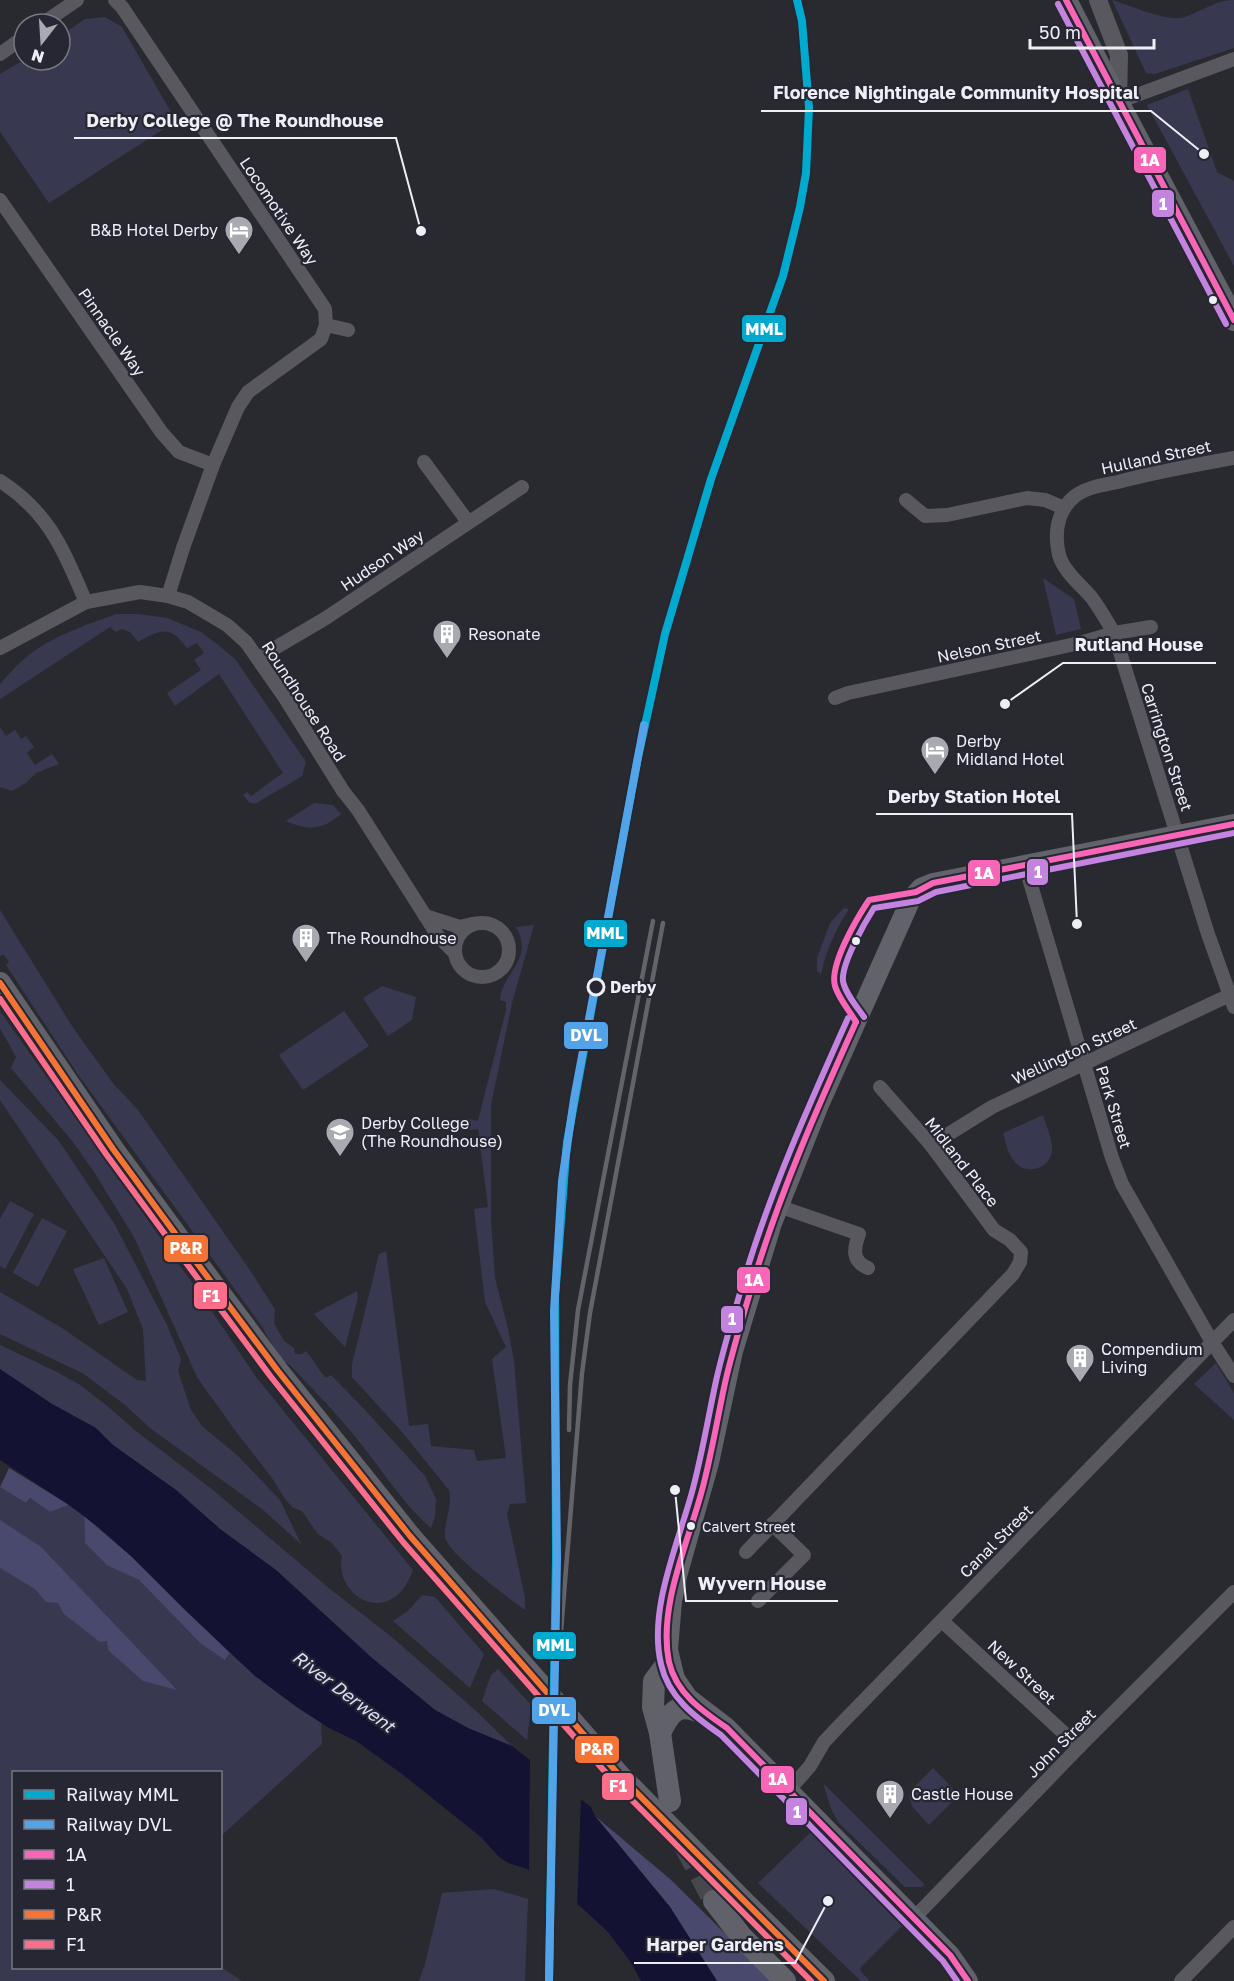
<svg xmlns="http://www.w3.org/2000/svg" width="1234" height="1981" font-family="'Golos Text',sans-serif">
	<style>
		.green { fill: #383950 }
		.forest { fill: #48496d }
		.water { fill: #141233 }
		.pier { fill: #292a30 }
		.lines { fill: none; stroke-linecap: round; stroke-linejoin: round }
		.primary-tunnel { stroke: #47474e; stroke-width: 22; stroke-dasharray: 22 11; stroke-linecap: butt }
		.minor { stroke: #58585e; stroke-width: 14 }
		.tertiary { stroke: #58585e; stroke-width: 18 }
		.secondary { stroke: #62626a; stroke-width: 20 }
		.primary { stroke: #606169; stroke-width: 22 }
		.rail { stroke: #636469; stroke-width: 4.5 }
		.primary-bridge { stroke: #606169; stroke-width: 22 }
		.bus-1-casing { stroke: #262733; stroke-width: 10 }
		.bus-2-casing { stroke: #262733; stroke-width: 10 }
		.bus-3-casing { stroke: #262733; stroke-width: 10 }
		.bus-4-casing { stroke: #262733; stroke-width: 10 }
		.bus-1 { stroke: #fa66b7; stroke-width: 6 }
		.bus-2 { stroke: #c483df; stroke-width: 6 }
		.bus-3 { stroke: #f57335; stroke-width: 6 }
		.bus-4 { stroke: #fb6d88; stroke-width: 6 }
		.rail-1-casing { stroke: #262733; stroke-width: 12 }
		.rail-2-casing { stroke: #262733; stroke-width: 12 }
		.rail-1 { stroke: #00a9ce; stroke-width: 8 }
		.rail-2 { stroke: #53a3e8; stroke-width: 8 }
		.bus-dot { fill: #eeeef7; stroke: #262733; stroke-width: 2 }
		.stop-dot { fill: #262733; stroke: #eeeef7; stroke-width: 3 }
		.labels { text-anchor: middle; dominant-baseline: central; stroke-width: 4.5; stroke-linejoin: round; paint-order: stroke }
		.bus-label { font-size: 14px; fill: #eeeef7; stroke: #262733; text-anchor: start }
		.street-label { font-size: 16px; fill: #eeeef7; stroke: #262733 }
		.poi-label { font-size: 16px; fill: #eeeef7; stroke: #262733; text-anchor: start }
		.stop-label { font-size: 16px; font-weight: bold; fill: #eeeef7; stroke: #262733; text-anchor: start }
		.water-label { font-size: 18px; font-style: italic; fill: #daddf9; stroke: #262733 }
		.leader { fill: none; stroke: #eeeef7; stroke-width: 2 }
		.callout-dot { fill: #eeeef7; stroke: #262733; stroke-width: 2 }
		.callout-label { font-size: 18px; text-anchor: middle; font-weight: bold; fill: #eeeef7; stroke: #262733; stroke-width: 4.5; stroke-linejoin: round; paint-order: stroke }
		.line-badge { stroke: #262733; stroke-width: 2 }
		.badge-label { font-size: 16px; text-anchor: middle; font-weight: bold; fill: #fff }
	</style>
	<rect width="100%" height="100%" fill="#292a30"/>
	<g class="green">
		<path d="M1112,0C1128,5 1166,21 1181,18C1199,14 1214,0 1234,0V48L1155,74L1146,73Z"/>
		<polygon points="105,17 122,27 176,121 49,203 0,132 0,74 24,60 60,60 60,36 85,19"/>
		<polygon points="1188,89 1217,172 1234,181 1234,266 1147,105"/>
		<polygon points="1043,578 1074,599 1081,629 1056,635"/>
		<path d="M116,614H138L167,618L201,632L217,644L235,659L306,762L302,776L255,804L249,802L243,795L247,792L251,796L283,773L219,674L175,706L167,693L201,670L194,660L204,653L197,643L187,648C170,625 161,629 138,642L130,632L122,629L116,632L110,627L0,699V684C7,676 15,667 23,660C49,637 84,626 116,614Z"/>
		<polygon points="0,727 6,736 15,730 21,739 26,736 34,747 27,753 35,765 52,754 59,764 36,773 26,783 12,791 0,787"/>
		<path d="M314,803L333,805L341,814C323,830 307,831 286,821Z"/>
		<path d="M844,908L849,909C836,928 826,951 821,974L817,971V958L830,923Z"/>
		<path d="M0,910L72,1026L112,1082L138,1110L245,1263L275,1309L274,1323L284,1341L294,1348L295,1354H302L306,1351C314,1360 318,1370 326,1378L331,1375L366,1411L425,1476L436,1499L435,1517L431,1528C398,1499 376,1460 347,1427C329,1405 309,1386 290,1365L281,1360L261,1325L79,1076L6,965L9,962L4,955L0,956Z"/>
		<path d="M534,925L512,1003L491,1105V1220L495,1278L508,1329L514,1361L526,1503L510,1504L507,1514L525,1598V1610C510,1599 446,1552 445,1537C444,1520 453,1507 449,1490L402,1432L352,1377V1364L379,1254L386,1251L409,1426L428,1424L431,1446L474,1450L477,1461L506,1458L492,1359L506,1347L485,1302L474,1209L488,1207L478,1129L468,1130L465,1118L478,1121L506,1010V1002L500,1000C502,972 535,960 516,927Z"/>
		<polygon points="382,986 416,997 412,1020 388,1036 363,998"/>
		<path d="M0,1011L205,1301L256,1377L413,1570C391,1631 333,1596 342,1556L332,1543L318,1534L302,1511L293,1508L285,1499L272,1478L234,1429L197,1377L134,1237L94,1172L73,1142L11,1068L16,1057L0,1028Z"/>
		<polygon points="344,1011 369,1046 303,1090 279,1055"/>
		<polygon points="0,1080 59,1141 114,1223 167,1325 181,1359 178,1371 191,1410 202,1426 238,1456 280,1500 301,1544 262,1509 150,1428 125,1405 84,1374 0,1334 0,1292 62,1328 137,1380 146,1381 143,1329 127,1289 0,1100"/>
		<path d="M1043,1115C1046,1126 1053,1140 1052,1152C1049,1169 1027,1175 1016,1163C1008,1156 1006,1143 1003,1133Z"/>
		<polygon points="10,1201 34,1214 5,1269 0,1266 0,1219"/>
		<polygon points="42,1218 67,1231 38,1287 13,1273"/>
		<polygon points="104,1258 128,1312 99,1325 73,1269"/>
		<polygon points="357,1291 358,1298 345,1347 314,1314"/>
		<polygon points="0,1345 57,1372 80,1385 106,1405 136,1431 213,1490 330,1589 393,1638 475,1710 512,1746 468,1728 435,1710 372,1658 276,1570 220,1529 176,1490 113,1445 96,1428 52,1404 0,1369"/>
		<polygon points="1216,1363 1234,1393 1234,1420 1194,1384"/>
		<path d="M0,1487L26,1503L30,1498L50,1512L69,1505L84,1516L85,1543L107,1564L139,1580L200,1643L226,1660L230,1653C258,1679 288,1702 321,1721L322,1744L221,1836L220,1772H14V1968L221,1967L242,1981H0Z"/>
		<polygon points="422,1595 435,1597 484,1654 470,1688 393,1621 408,1611"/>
		<polygon points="498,1669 531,1705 527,1740 482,1701 491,1675"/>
		<polygon points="933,1768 959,1795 929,1825 912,1806 909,1796 913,1788"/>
		<polygon points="823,1783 925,1885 921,1887 905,1887 838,1822 831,1809"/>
		<polygon points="812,1831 903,1925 860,1968 861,1972 870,1981 861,1981 758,1883"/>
		<polygon points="494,1889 528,1899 525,1981 419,1981 425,1964 442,1893"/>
	</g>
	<g class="forest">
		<polygon points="9,1468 69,1505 50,1512 30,1498 26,1503 0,1487"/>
		<polygon points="84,1516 132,1557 230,1653 225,1660 200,1643 139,1580 107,1565 85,1543"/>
		<polygon points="0,1520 41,1547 177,1690 143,1681 108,1650 107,1641 100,1642 64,1614 58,1603 46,1602 35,1589 0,1568"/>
		<polygon points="595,1816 670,1879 773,1981 717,1981 670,1907"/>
	</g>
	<polygon class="water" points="0,1369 52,1404 96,1428 113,1445 176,1490 220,1529 276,1570 372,1658 435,1710 468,1728 512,1746 591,1807 595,1816 670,1907 717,1981 641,1981 630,1961 607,1931 581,1907 527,1869 508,1863 499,1857 481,1837 402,1774 356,1741 329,1728 298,1708 255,1676 186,1611 132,1557 97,1526 69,1505 0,1460"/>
	<polygon class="pier" points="530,1756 581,1796 577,1909 529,1874"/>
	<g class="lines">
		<polyline class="primary-tunnel" points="685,1846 714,1901"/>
		<g class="minor">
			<polyline points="115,0 122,7 325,309 326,325"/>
			<polyline points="42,24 77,0"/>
			<polyline points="0,54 24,37"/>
			<polyline points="1118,102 1234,59"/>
			<polyline points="0,200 162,433 179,452 213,465"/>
			<path d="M1234,458C1195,465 1156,472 1118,482C1103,485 1087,487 1075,496C1057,511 1054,533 1059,555C1064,572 1081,585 1092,598C1100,609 1107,621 1114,633L1208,934L1234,1007"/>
			<polyline points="424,462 468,522"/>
			<path d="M0,481C50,513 63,550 86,602"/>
			<polyline points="906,500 925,516 947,515 1027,498 1045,500 1064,508"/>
			<polyline points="168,596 183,548 213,465 238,407 248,392 321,339 326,325 348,330"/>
			<polyline points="0,648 86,602 140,592 168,596 188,602 227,625 246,642 285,698 343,791 358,810 438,936 455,953"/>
			<polyline points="258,658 326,618 522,487"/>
			<polyline points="835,698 848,693 1080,643 1114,633 1151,627"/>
			<polyline points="1025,865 1112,1158 1122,1184 1212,1342 1234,1376"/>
			<polyline points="425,916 460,927 472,924"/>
			<circle cx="482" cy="950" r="27"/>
			<polyline points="931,1145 992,1107 1234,993"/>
			<path d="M778,1206L859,1234C854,1248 851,1261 868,1268"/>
			<polyline points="746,1552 1013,1274 1020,1262 1021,1252 1010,1240 994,1230 931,1145 880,1087"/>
			<polyline points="758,1601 804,1555 772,1524"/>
			<polyline points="942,1621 1079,1747"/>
			<polyline points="789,1790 810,1766 824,1742 839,1726 1234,1320"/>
			<polyline points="914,1918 1079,1747 1234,1592"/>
			<polyline points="1181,1981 1234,1927"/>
		</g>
		<polyline class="tertiary" points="1098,0 1119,55 1118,102"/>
		<polyline class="secondary" points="968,1981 950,1955 727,1728 688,1698 675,1679 668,1650 672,1601 677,1576 709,1463 733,1351 772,1223 818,1107 911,899 921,888 933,883 1234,824"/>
		<g class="primary">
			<polyline points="1066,0 1118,102 1234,320"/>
			<polyline points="0,983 113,1149 185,1247 278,1371 410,1536"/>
			<polyline points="669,1661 654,1681 653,1707 660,1733 670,1801"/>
			<path d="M660,1733C673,1706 680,1703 708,1715"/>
			<polyline points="736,1894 824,1981"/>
			<polyline points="714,1901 741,1936 785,1981"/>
		</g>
		<g class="rail">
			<polyline points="569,1430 570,1385 578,1310 653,921"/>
			<polyline points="553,1729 582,1373 590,1313 663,923"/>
		</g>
		<polyline class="primary-bridge" points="410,1536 620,1776 736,1894"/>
		<g class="bus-1-casing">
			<g id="bus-1">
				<polyline points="1066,0 1234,320"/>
				<path d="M856,1022C818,1106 781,1190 754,1279C744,1313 733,1348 725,1383C717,1420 711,1458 701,1494C687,1545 658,1608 669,1662C676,1693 702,1711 727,1728L950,1955L968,1981"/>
				<path d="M856,1022C849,1010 839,999 835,986C829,965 857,918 869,900L916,892L933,883L1234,824"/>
			</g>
		</g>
		<g class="bus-2-casing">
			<g id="bus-2">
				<polyline points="1058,4 1226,324"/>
				<path d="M864,1017C857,1007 845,993 843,981C841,964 865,922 874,908L918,901L936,892L1234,833"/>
				<path d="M848,1018C810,1103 772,1187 745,1276C735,1310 724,1345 716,1381C708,1418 702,1455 692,1492C678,1544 648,1610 661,1664C668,1697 695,1717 721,1735L943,1961L957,1981"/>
			</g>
		</g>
		<g class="bus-3-casing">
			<polyline id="bus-3" points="0,983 113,1149 185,1247 278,1371 410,1536 620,1776 824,1981"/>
		</g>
		<g class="bus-4-casing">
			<polyline id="bus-4" points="0,999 106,1154 178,1252 271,1377 403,1542 614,1782 811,1981"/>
		</g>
		<use href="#bus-1" class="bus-1"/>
		<use href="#bus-2" class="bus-2"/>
		<use href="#bus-3" class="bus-3"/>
		<use href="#bus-4" class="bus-4"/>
		<g class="rail-1-casing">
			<polyline id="rail-1" points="549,1981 556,1558 555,1298 567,1142 637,762 665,634 711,479 783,276 800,207 806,173 809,108 802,21 797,0"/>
		</g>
		<g class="rail-2-casing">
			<polyline id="rail-2" points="549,1981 557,1558 554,1311 562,1181 574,1099 644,725"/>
		</g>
		<use href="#rail-1" class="rail-1"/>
		<use href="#rail-2" class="rail-2"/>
	</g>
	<defs>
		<g id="hotel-pin" transform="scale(1.5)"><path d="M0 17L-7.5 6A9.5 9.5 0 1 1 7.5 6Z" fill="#a9a9b1" stroke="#262733"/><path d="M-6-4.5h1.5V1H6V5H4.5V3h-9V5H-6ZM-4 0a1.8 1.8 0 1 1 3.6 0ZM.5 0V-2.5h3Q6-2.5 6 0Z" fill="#fff"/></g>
		<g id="building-pin" transform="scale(1.5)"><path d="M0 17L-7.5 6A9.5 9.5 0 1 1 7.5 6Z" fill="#a9a9b1" stroke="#262733"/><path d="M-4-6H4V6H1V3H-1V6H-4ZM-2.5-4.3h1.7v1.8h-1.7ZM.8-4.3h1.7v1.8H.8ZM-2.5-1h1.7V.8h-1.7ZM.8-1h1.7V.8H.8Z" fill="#fff"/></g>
		<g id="university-pin" transform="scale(1.5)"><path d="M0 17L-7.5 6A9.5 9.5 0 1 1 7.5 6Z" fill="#a9a9b1" stroke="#262733"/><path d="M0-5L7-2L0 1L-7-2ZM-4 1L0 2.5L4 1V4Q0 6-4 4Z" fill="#fff"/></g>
	</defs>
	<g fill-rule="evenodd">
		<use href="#hotel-pin" x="239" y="230"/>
		<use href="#building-pin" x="447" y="634"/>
		<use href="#hotel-pin" x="935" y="750"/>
		<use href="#building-pin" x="306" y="938"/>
		<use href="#university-pin" x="340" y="1132"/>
		<use href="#building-pin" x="1080" y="1358"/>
		<use href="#building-pin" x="890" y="1794"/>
	</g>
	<g class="bus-dot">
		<circle cx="1213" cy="300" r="5"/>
		<circle cx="856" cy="941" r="5"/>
		<circle cx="691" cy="1526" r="5"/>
	</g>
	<circle class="stop-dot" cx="596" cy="987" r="8"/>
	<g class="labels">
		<g class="bus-label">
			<text x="702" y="1526">Calvert Street</text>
		</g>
		<g class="street-label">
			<text transform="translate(279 211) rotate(56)">Locomotive Way</text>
			<text transform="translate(112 332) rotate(55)">Pinnacle Way</text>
			<text transform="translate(1156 457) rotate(-12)">Hulland Street</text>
			<text transform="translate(382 560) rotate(-34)">Hudson Way</text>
			<text transform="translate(989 646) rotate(-12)">Nelson Street</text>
			<text transform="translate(304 701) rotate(57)">Roundhouse Road</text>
			<text transform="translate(1167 747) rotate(72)">Carrington Street</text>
			<text transform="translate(1074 1051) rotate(-25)">Wellington Street</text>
			<text transform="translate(1114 1107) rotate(73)">Park Street</text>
			<text transform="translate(962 1162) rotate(52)">Midland Place</text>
			<text transform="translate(996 1541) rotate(-45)">Canal Street</text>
			<text transform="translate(1022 1672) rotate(43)">New Street</text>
			<text transform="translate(1061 1743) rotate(-45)">John Street</text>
		</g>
		<g class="poi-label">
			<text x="218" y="230" text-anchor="end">B&amp;B Hotel Derby</text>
			<text x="468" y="634">Resonate</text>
			<text x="956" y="741">Derby<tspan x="956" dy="18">Midland Hotel</tspan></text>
			<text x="327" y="938">The Roundhouse</text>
			<text x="361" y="1123">Derby College<tspan x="361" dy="18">(The Roundhouse)</tspan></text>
			<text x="1101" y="1349">Compendium<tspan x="1101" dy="18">Living</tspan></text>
			<text x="911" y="1794">Castle House</text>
		</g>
		<g class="stop-label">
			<text x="610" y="987">Derby</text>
		</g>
		<g class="water-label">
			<text transform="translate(344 1691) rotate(37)">River Derwent</text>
		</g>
	</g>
	<path class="leader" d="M1204 154L1151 111H761M421 231L396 138H74M1005 704L1063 663H1216M1077 924L1072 814H876M675 1490L686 1601H838M828 1901L795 1963H634"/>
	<g class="callout-dot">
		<circle cx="1204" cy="154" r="6"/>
		<circle cx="421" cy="231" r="6"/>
		<circle cx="1005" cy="704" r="6"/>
		<circle cx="1077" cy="924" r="6"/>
		<circle cx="675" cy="1490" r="6"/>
		<circle cx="828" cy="1901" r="6"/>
	</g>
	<g class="callout-label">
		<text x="956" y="99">Florence Nightingale Community Hospital</text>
		<text x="235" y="127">Derby College @ The Roundhouse</text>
		<text x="1139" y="651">Rutland House</text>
		<text x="974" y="803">Derby Station Hotel</text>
		<text x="762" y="1590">Wyvern House</text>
		<text x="715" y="1951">Harper Gardens</text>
	</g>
	<g class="line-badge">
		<rect x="1133" y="146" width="34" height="28" rx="6" fill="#fa66b7"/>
		<rect x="1151" y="189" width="24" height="29" rx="6" fill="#c483df"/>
		<rect x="741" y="314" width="46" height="29" rx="6" fill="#00a9ce"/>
		<rect x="1026" y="858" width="23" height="28" rx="6" fill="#c483df"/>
		<rect x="967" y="859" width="34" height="28" rx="6" fill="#fa66b7"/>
		<rect x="583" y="919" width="45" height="29" rx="6" fill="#00a9ce"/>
		<rect x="563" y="1021" width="46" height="29" rx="6" fill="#53a3e8"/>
		<rect x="163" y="1234" width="46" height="29" rx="6" fill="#f57335"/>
		<rect x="736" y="1266" width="35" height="28" rx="6" fill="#fa66b7"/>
		<rect x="193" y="1281" width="35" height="29" rx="6" fill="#fb6d88"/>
		<rect x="720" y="1305" width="24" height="29" rx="6" fill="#c483df"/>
		<rect x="532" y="1631" width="45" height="29" rx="6" fill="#00a9ce"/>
		<rect x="531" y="1696" width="46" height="29" rx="6" fill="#53a3e8"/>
		<rect x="574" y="1735" width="46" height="29" rx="6" fill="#f57335"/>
		<rect x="760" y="1765" width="35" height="29" rx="6" fill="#fa66b7"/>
		<rect x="601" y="1772" width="34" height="29" rx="6" fill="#fb6d88"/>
		<rect x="785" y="1797" width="23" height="29" rx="6" fill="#c483df"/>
	</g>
	<g class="badge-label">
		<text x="1150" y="166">1A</text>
		<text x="1163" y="210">1</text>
		<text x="764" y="335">MML</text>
		<text x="1038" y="878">1</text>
		<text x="984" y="879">1A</text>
		<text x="605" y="939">MML</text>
		<text x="586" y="1041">DVL</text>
		<text x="186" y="1254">P&amp;R</text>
		<text x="754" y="1286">1A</text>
		<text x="211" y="1302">F1</text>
		<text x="732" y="1325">1</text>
		<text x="555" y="1651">MML</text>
		<text x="554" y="1716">DVL</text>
		<text x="597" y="1755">P&amp;R</text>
		<text x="778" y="1785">1A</text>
		<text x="618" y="1792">F1</text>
		<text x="797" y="1818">1</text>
	</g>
	<rect x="12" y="1771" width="210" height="198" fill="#262733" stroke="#767781" stroke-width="1.5"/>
	<rect x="24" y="1790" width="30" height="9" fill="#00a9ce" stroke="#767781" stroke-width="1.5"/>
	<text x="66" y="1801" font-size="18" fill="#eeeef7">Railway MML</text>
	<rect x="24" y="1820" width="30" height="9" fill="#53a3e8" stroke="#767781" stroke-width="1.5"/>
	<text x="66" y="1831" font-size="18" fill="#eeeef7">Railway DVL</text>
	<rect x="24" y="1850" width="30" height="9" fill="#fa66b7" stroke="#767781" stroke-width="1.5"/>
	<text x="66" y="1861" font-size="18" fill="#eeeef7">1A</text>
	<rect x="24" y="1880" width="30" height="9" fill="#c483df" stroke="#767781" stroke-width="1.5"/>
	<text x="66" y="1891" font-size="18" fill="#eeeef7">1</text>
	<rect x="24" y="1910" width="30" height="9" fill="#f57335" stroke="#767781" stroke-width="1.5"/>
	<text x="66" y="1921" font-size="18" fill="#eeeef7">P&amp;R</text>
	<rect x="24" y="1940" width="30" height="9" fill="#fb6d88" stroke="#767781" stroke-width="1.5"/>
	<text x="66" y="1951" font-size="18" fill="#eeeef7">F1</text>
	<g transform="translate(42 42) rotate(197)"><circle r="28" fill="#262733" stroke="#767781" stroke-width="1.5"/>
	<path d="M0-4.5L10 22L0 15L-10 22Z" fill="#a9a9b1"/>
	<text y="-9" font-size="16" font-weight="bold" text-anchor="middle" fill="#eeeef7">N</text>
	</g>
	<path d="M1030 39v9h124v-9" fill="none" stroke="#eeeef7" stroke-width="3"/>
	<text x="1039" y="39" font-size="18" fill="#eeeef7" stroke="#262733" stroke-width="4.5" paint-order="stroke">50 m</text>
</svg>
